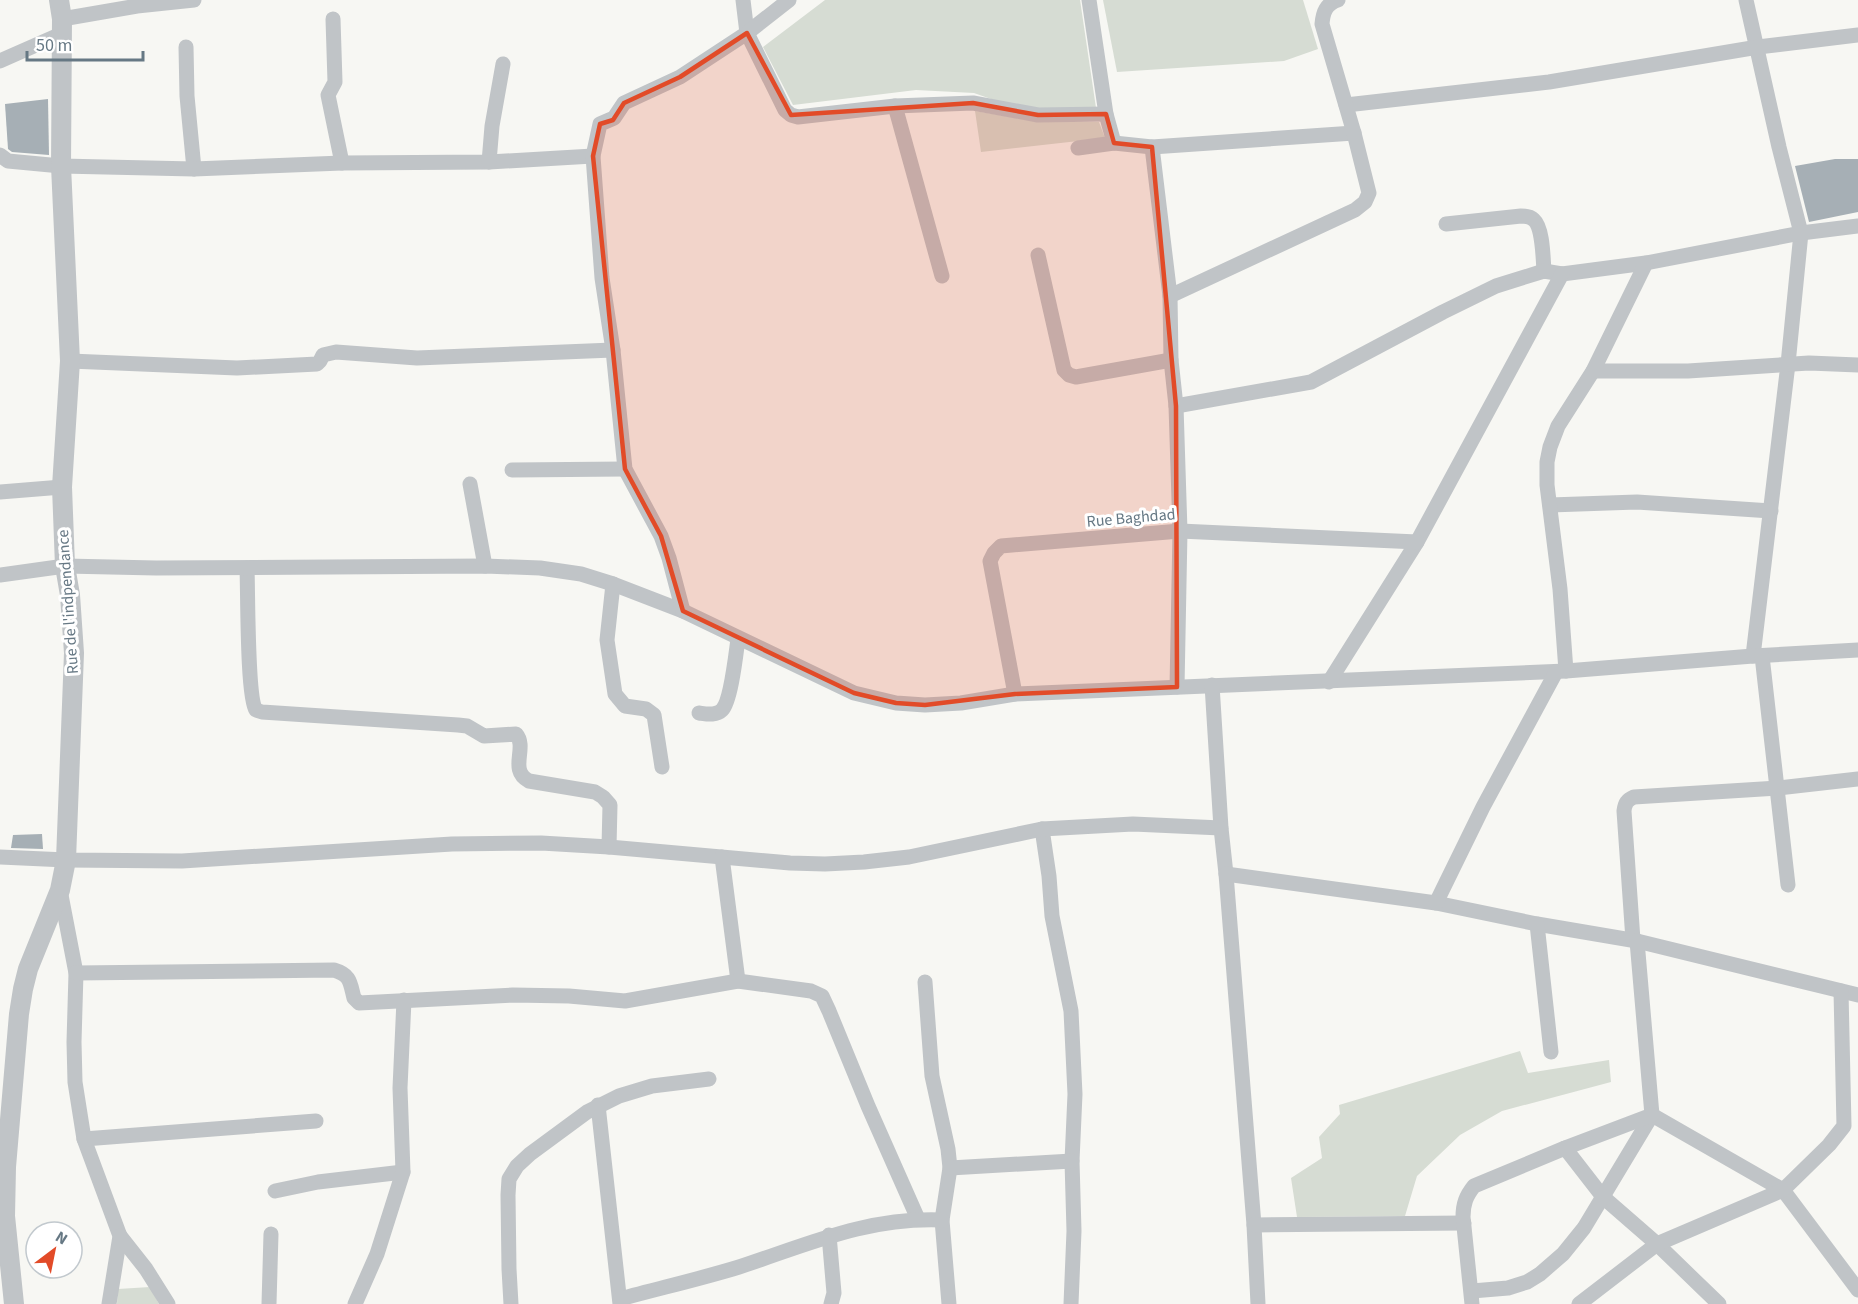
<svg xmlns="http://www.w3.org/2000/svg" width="1858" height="1304" font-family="'Source Sans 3',sans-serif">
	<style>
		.green { fill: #d6dcd3 }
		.building { fill: #a6afb5 }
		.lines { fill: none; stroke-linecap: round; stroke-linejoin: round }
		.minor { stroke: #c0c4c7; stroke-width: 15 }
		.tertiary { stroke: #c0c4c7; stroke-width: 20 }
		.marked { fill: #e24b28; fill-opacity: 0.2; stroke: #e24b28; stroke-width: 4.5; stroke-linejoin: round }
		.labels { text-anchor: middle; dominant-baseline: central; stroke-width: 6; stroke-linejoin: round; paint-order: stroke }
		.street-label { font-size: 16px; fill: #667884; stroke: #fff }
	</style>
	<rect width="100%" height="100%" fill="#f7f7f3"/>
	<g class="green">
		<polygon points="825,0 1080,0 1096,108 1025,111 974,93 916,90 793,105 763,47"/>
		<polygon points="1103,0 1303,0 1318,49 1284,61 1117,72"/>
		<polygon points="975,111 1034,121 1099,122 1105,138 981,152"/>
		<polygon points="1520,1051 1528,1073 1609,1060 1611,1082 1502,1111 1460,1135 1417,1176 1405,1216 1297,1217 1291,1178 1322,1158 1319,1137 1340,1114 1339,1105"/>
		<polygon points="150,1287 159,1304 117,1304 118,1289"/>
	</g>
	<g class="building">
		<polygon points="48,99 49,155 12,152 8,149 5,104"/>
		<polygon points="1835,159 1858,159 1858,212 1809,222 1795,166"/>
		<polygon points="42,834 43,849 11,848 13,835"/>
	</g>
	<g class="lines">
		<g class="minor">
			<polyline points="743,0 747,33 785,110 791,115 798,117 895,106 973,103 1038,115 1106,114"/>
			<polyline points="1089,0 1106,114 1114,143"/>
			<polyline points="1746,0 1779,147 1801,233 1788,364 1753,656"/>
			<polyline points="62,19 137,6 194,0"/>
			<polyline points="333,19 335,82 328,95 342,163"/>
			<polyline points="186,47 187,96 194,169"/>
			<polyline points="0,61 61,34"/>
			<polyline points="1346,105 1549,82 1758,47 1858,35"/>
			<polyline points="895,106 942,276"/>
			<polyline points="1152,147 1170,296 1171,360 1176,406 1180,531 1177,687"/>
			<polyline points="1078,148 1114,143 1152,147 1354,133"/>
			<polyline points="0,155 8,161 61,166 194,169 342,163 489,162 593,156"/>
			<polyline points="489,162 492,126 503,64"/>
			<path d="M1446,224L1521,216C1525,216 1530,216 1534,220C1543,228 1543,259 1544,271"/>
			<polyline points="1038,255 1064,370 1069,375 1076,377 1171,360"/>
			<path d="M1170,296L1355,210L1365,202L1369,193L1354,133L1322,24C1323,12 1326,4 1338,0"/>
			<polyline points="70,361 237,368 317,364 320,361 323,355 336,352 417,358 613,350"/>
			<polyline points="1593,371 1688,371 1809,363 1858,365"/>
			<polyline points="1176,406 1311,382 1443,312 1496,286 1544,271 1562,274 1646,263 1801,233 1858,226"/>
			<polyline points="512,470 625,469"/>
			<polyline points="470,484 485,566"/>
			<polyline points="0,492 62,487"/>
			<polyline points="1550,505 1637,502 1771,511"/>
			<path d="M247,568C248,591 247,698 256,710L262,712L458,725L467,726L484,736L516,734C528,748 508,770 529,781L595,792L603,797L610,805L609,847"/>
			<polyline points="0,575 65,566 156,568 485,566 540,568 581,574 613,584 683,611 854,693 896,703 925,705 961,703 1015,694 1566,671 1753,656 1858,650"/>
			<polyline points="613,584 607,640 615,694 625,706 646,709 654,715 662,767"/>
			<polyline points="683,611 669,558 661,536 625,469 613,350 602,278 593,156 600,124 614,118 624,103 680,77 747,33 789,0"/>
			<polyline points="1762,656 1788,885"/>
			<polyline points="1566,671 1560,589 1547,485 1547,462 1550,447 1558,426 1593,371 1646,263"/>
			<polyline points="1329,682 1417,542 1562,274"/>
			<polyline points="1212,685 1221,828 1226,874 1254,1225 1258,1304"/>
			<polyline points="1015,694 990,561 994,553 1001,546 1180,531 1417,542"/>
			<path d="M699,713C707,714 716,716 722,710C731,701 736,653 738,639"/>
			<polyline points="1042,829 1049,876 1052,916 1071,1011 1075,1094 1072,1161 1074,1231 1071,1304"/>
			<polyline points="0,857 66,860 182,861 452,844 541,843 609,847 790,863 825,864 864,862 909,857 1042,829 1133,824 1221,828"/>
			<polyline points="722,857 738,981"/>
			<polyline points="1226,874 1436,903 1537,924 1637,941 1858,995"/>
			<polyline points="60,890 76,973 74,1042 75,1082 84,1139 120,1236 109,1304"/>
			<polyline points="1436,903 1483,807 1556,672"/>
			<polyline points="1537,924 1551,1052"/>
			<path d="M1633,940L1624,811C1625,803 1627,800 1634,797L1778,788L1858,779"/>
			<path d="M76,973L334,970C351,975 350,983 354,998L359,1003L513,995L569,996L625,1001L738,981L811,991L822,996L829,1011L868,1106L918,1219"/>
			<polyline points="925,982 932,1076 948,1149 950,1168 942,1220 949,1304"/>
			<polyline points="598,1105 620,1304"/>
			<polyline points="1652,1115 1783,1190 1858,1290"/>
			<polyline points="84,1139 316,1121"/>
			<polyline points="1565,1148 1603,1197 1657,1244 1719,1304"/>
			<polyline points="950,1168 1072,1161"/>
			<polyline points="275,1191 318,1182 403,1172"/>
			<polyline points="1254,1225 1464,1223"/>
			<polyline points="829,1235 834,1293 831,1304"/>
			<polyline points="120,1236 146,1269 168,1304"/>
			<polyline points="1472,1291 1508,1288 1527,1282 1540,1274 1563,1254 1584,1228 1652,1115 1637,941"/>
			<path d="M620,1299C660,1288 700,1279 739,1267C809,1244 867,1217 942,1220"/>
			<polyline points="269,1304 271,1234"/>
			<polyline points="355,1304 377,1254 403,1172 400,1088 404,1000"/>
			<polyline points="511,1304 509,1269 508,1195 509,1179 517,1166 530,1154 587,1112 619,1096 652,1086 709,1079"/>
			<path d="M1472,1304L1463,1217C1463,1204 1466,1196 1474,1186L1565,1148L1652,1115"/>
			<polyline points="1579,1304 1657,1244 1783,1190 1829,1145 1844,1126 1841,991"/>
		</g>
		<polyline class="tertiary" points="14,1304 5,1216 6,1167 19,1014 23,989 28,969 60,890 66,860 74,653 70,595 65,566 62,487 70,361 61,166 62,19 59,0"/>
	</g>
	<path class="marked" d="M747,33L791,115L973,103L1038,115L1106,114L1114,143L1152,147L1176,406L1177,687L1015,694L925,705L896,703L854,693L683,611L661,536L625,469L593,156L600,124L613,120L624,103L680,77Z"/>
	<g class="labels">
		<g class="street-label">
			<text transform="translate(1131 518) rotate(-5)">Rue Baghdad</text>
			<text transform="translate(68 602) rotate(-94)">Rue de l'indpendance</text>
		</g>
	</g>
	<g transform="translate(54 1250) rotate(32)"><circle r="28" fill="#ffffff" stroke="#c2c9ce" stroke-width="1.5"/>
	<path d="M0-4.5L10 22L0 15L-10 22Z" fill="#e24b28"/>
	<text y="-9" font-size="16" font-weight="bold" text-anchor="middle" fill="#667884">N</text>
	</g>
	<path d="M27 51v9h116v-9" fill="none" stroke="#667884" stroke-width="3"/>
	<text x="36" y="51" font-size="18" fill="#667884" stroke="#ffffff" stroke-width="4.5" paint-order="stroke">50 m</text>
</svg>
